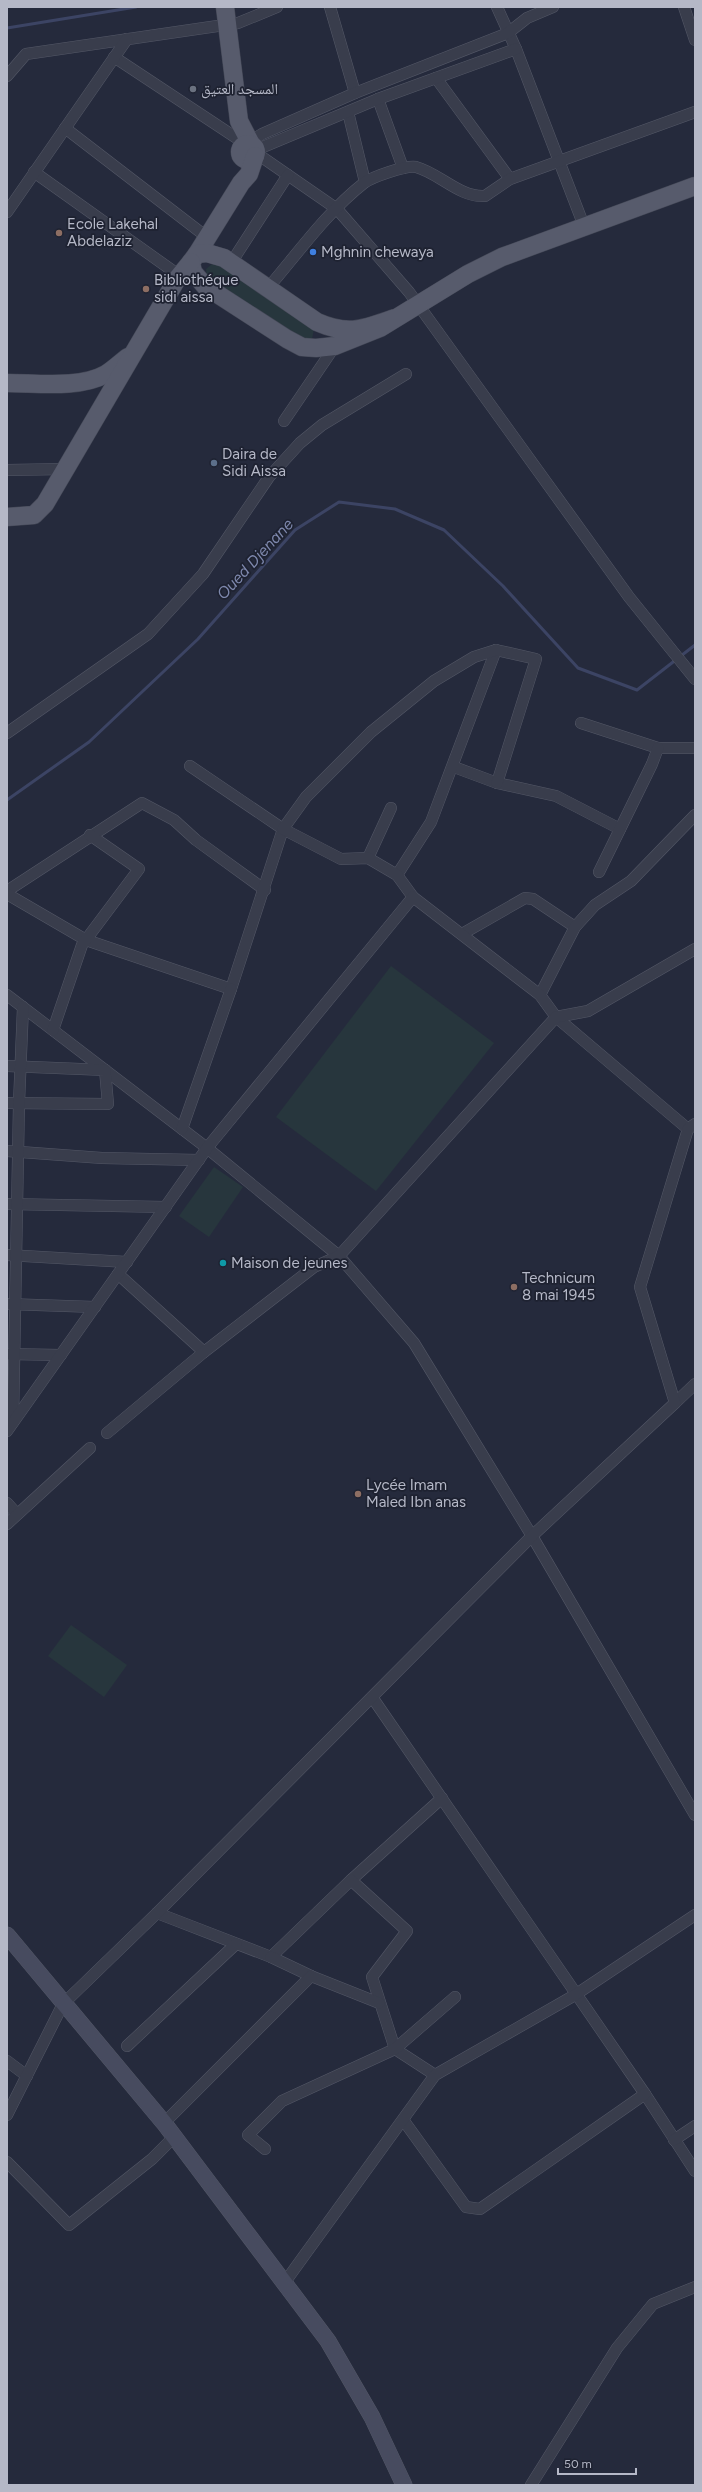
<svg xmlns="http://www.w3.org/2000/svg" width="702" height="2492" font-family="Figtree,'Noto Naskh Arabic',sans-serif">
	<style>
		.green { fill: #27363d }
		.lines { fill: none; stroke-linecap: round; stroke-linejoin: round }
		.stream { stroke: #3c4464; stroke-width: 3 }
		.street-casing { stroke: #545867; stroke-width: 12 }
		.secondary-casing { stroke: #545867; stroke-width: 17 }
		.primary-casing { stroke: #424655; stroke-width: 19 }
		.street { stroke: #393d4c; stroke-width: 11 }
		.secondary { stroke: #474b5f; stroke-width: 16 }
		.primary { stroke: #575b6c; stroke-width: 18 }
		.worship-dot { fill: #6b7280; stroke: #1e2231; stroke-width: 1.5 }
		.education-dot { fill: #8d6e63; stroke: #1e2231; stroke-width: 1.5 }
		.shop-dot { fill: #3f7fe0; stroke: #1e2231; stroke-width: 1.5 }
		.service-dot { fill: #5c6f8a; stroke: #1e2231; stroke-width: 1.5 }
		.culture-dot { fill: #0f9aa8; stroke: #1e2231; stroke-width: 1.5 }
		.labels { text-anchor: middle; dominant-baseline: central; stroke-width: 3.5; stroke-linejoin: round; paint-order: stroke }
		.poi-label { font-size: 15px; fill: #b5b8c7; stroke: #1e2231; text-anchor: start }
		.water-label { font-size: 16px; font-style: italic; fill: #7e88ad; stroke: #1e2231 }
	</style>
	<rect width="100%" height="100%" fill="#252a3c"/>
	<g class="green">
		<polygon points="212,264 220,265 314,329 312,339 303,342 207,279 206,269"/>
		<polygon points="391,966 494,1043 376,1191 276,1117"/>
		<polygon points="214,1167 243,1187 209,1237 179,1216"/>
		<polygon points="71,1625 127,1665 104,1697 48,1656"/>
	</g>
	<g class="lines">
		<g class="stream">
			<polyline points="7,28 136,7"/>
			<polyline points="7,800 89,742 198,639 295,530 339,502 395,509 444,530 503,586 578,668 637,690 695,645"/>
		</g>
		<g class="street-casing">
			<g id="street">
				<polyline points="330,7 355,93"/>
				<polyline points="497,7 516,49 584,226"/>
				<polyline points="684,7 695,40"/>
				<polyline points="114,57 238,139"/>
				<polyline points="7,76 26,54 238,23 277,7"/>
				<polyline points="436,78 510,179"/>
				<polyline points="378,99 403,168"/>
				<polyline points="348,112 365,182"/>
				<polyline points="65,128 208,238"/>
				<polyline points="246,144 262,134 355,93 508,33 527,18 553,7"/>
				<polyline points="256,150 378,99 516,49"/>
				<polyline points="256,153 337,209 409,292 629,597 695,679"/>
				<polyline points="34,172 180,276"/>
				<polyline points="7,212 127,39"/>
				<polyline points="231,263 288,175"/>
				<path d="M268,288C298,253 327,212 364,183C372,177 406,165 416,167C439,173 460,198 485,196L510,179L695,112"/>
				<polyline points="284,421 335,346"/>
				<polyline points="7,470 66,469"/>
				<polyline points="581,723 658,748 695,748"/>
				<polyline points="7,733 148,634 203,574 269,477 300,443 322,425 406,374"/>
				<polyline points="454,767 497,783 556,796 620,829"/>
				<polyline points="368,858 391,808"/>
				<polyline points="599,872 652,764 658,748"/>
				<polyline points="397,875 431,822 496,650"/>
				<polyline points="7,891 142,803 174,820 196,840 265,890"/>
				<polyline points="7,894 86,940 231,989 283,829 190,766"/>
				<polyline points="413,897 397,875 368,858 341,859 283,829 306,797 371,732 434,681 474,657 496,650 536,659 497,783"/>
				<polyline points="462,934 525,898 533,899 575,927"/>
				<polyline points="7,995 207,1148 339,1256 414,1343 532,1536 695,1815"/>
				<polyline points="540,995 575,927 595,905 631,881 695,815"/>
				<polyline points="53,1030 82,945 139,869 90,835"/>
				<polyline points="7,1066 105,1070 108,1104 7,1103"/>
				<polyline points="182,1129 231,989"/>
				<polyline points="7,1151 102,1158 199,1160"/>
				<polyline points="7,1204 166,1207"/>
				<polyline points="7,1255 127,1262"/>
				<polyline points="118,1274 204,1352"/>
				<polyline points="7,1304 95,1307"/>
				<polyline points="7,1354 61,1355"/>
				<polyline points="675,1403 695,1384"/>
				<polyline points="13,1422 19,1103 23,1007"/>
				<polyline points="7,1431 207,1148 413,897 540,995 556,1017 688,1129"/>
				<polyline points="107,1433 204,1352 314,1267 339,1256 556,1017 588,1011 695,949"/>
				<polyline points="7,1503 17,1514"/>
				<polyline points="7,1524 90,1448"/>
				<polyline points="372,1697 645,2094 695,2171"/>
				<polyline points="351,1880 442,1798"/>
				<polyline points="157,1913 271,1957 351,1880 407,1931 372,1977 395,2049 435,2075"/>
				<polyline points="271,1957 311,1976"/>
				<polyline points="127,2046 236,1944"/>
				<polyline points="7,2061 27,2076"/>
				<polyline points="7,2115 63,2004 157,1913 532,1536 675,1403 640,1287 688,1129 695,1124"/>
				<polyline points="404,2121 466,2207 480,2209 645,2094"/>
				<polyline points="164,2123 311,1976 379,2003"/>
				<polyline points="674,2140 695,2126"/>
				<polyline points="265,2149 248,2135 282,2101 395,2049 455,1997"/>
				<polyline points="7,2162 69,2225 152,2159 174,2137"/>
				<polyline points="285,2282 435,2075 575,1995 695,1915"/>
				<polyline points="531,2485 617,2348 653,2304 695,2287"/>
			</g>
		</g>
		<g class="secondary-casing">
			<polyline id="secondary" points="7,1935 164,2123 328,2341 372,2417 404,2485"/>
		</g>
		<g class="primary-casing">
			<g id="primary">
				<polyline points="225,7 239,121 251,144"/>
				<circle cx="248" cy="152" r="8"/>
				<polyline points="197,254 241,183 249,174 255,156"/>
				<path d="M395,318C363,329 349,336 317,322L224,258L207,253L197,254L191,262L193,272L205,286L287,339L302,347L316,348L335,346L380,328L468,274L502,257L695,186"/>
				<path d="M7,383C37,383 79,389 106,374C114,369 121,362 128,357"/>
				<polyline points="7,517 34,515 45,504 177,279 191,262"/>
			</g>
		</g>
		<use href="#street" class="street"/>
		<use href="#secondary" class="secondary"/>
		<use href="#primary" class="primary"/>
	</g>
	<circle class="worship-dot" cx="193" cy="89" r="4"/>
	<g class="education-dot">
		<circle cx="59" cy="233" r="4"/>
		<circle cx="146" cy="289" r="4"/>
		<circle cx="514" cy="1287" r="4"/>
		<circle cx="358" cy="1494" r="4"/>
	</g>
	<circle class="shop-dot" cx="313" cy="252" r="4"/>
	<circle class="service-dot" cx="214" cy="463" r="4"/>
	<circle class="culture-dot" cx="223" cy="1263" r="4"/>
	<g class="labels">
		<g class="poi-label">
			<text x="201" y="89">المسجد العتيق</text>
			<text x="67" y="224">Ecole Lakehal<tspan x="67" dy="17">Abdelaziz</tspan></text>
			<text x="321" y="252">Mghnin chewaya</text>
			<text x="154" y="280">Bibliothéque<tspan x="154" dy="17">sidi aissa</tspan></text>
			<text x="222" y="454">Daira de<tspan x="222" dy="17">Sidi Aissa</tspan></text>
			<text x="231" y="1263">Maison de jeunes</text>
			<text x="522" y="1278">Technicum<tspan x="522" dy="17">8 mai 1945</tspan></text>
			<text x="366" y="1485">Lycée Imam<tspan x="366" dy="17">Maled Ibn anas</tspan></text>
		</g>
		<g class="water-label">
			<text transform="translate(255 559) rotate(-47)">Oued Djenane</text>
		</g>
	</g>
	<rect width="702" height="2492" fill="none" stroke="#b5b8c7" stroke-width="16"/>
	<path d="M558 2468v6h78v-6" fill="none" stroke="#b5b8c7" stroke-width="2"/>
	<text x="564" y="2468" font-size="12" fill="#b5b8c7" stroke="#1e2231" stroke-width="3" paint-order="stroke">50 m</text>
</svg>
